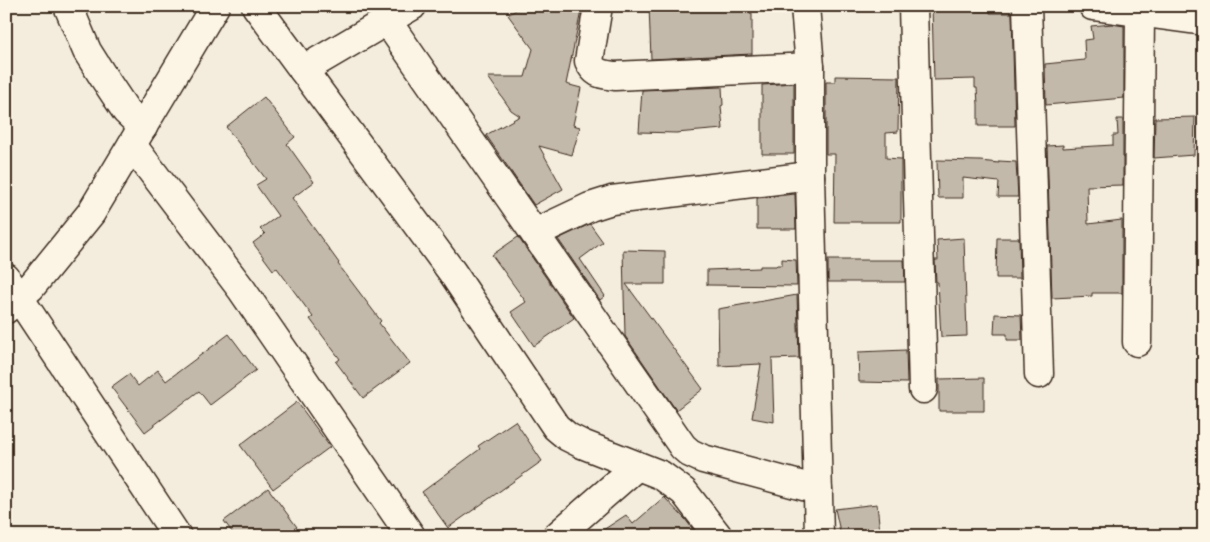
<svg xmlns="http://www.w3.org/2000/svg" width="1210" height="542" font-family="Mali,sans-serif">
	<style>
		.building { fill: #c3b9aa; stroke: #3b2a1e }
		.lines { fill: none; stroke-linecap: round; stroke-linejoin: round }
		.minor-casing { stroke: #3b2a1e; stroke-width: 31 }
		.minor { stroke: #fcf5e5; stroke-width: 28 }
	</style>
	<rect width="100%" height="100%" fill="#f4eddd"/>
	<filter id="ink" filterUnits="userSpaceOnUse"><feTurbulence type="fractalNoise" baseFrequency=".02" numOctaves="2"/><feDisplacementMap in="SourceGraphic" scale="10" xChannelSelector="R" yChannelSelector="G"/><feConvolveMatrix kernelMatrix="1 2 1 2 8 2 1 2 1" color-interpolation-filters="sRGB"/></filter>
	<g filter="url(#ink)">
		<g class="building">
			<polygon points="522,6 562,6 581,11 566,84 581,88 573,125 580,127 572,155 539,146 563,189 534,205 486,135 520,116 511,110 488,77 525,77 533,49 508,15"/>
			<polygon points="649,6 750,6 750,13 752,13 752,54 651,59"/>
			<polygon points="932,6 976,6 976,11 990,11 990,13 1012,13 1015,126 978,126 978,105 977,88 975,88 975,79 934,80"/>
			<polygon points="1112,24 1124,26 1124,98 1046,105 1045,64 1085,60 1084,40 1093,39 1091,26"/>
			<polygon points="835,76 899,77 898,132 886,133 886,158 901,159 901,222 834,222 835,154 826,154 826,82 835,82"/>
			<polygon points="794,83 794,154 762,154 762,85"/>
			<polygon points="722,87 723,105 721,106 723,129 676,133 639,132 642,90"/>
			<polygon points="264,97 295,137 287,144 314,182 292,198 339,263 338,264 381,321 379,323 410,363 363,398 336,362 340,359 310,319 313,317 277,268 273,270 253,243 265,234 260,229 278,216 256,185 266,179 226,127"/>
			<polygon points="1195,117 1194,155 1154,158 1155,118"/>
			<polygon points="1117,119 1123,119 1123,185 1087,186 1088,224 1122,220 1122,293 1092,293 1092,296 1052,298 1047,146 1063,145 1063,148 1113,145 1113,135 1118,135"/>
			<polygon points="937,160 980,161 999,163 999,161 1016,162 1018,197 998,197 999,182 963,178 963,198 938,198"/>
			<polygon points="795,194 796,229 757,229 757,198"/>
			<polygon points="590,224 603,242 580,259 605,296 600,300 558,239"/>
			<polygon points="518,237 574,318 534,346 511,312 526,302 492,255"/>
			<polygon points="964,238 967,336 941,337 938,282 936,282 935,260 938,260 937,240"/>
			<polygon points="997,238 1019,238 1020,278 996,278"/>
			<polygon points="623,250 665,251 665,284 626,284 703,389 676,410 625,336"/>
			<polygon points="782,259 796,260 797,286 707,285 707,270 760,268 760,266 776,266 777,265 782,265"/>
			<polygon points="828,260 904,260 905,282 828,282"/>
			<polygon points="797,295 799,358 772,359 774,422 752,418 761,364 719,366 718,309"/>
			<polygon points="995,314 1021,315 1022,340 1007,340 1007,334 994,334"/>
			<polygon points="229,334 256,370 210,405 199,391 145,432 111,387 129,374 138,386 158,370 166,381"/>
			<polygon points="906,350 907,383 859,382 858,352"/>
			<polygon points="984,378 984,411 939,411 939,379"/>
			<polygon points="297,402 330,447 273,489 240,445"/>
			<polygon points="515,421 542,461 448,528 422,492 480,449 478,446"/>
			<polygon points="268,488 297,527 285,536 235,536 224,521"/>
			<polygon points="664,497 685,519 698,536 594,536 626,515 633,524"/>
			<polygon points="877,504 880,532 861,536 841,536 835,509"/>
		</g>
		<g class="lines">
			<g class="minor-casing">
				<g id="minor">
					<polyline points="68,6 87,51 104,78 126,111 143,127"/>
					<polyline points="256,6 452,272 556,427 568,437 582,444 661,475 684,492 718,536"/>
					<path d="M598,6L589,61C595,75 602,74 615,76L810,67"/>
					<polyline points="805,6 810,67 810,176 819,536"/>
					<polyline points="913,6 923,389"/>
					<polyline points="1027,6 1039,374"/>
					<polyline points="1093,6 1204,21"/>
					<polyline points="387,21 683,447 690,453 703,459 818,490"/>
					<polyline points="303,70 412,6"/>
					<polyline points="132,145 242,290 411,536"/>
					<polyline points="535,233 590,207 612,200 810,176"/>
					<polyline points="6,278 177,536"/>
					<polyline points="6,309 31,287 91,213 215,6"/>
					<polyline points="1137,342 1140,12"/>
					<polyline points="557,536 637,466"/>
				</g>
			</g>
			<use href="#minor" class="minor"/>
		</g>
	</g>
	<rect width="1210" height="542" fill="none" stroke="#fcf5e5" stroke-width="25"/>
	<rect x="12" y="12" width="1185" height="517" fill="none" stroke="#3b2a1e" stroke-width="2" filter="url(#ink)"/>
</svg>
